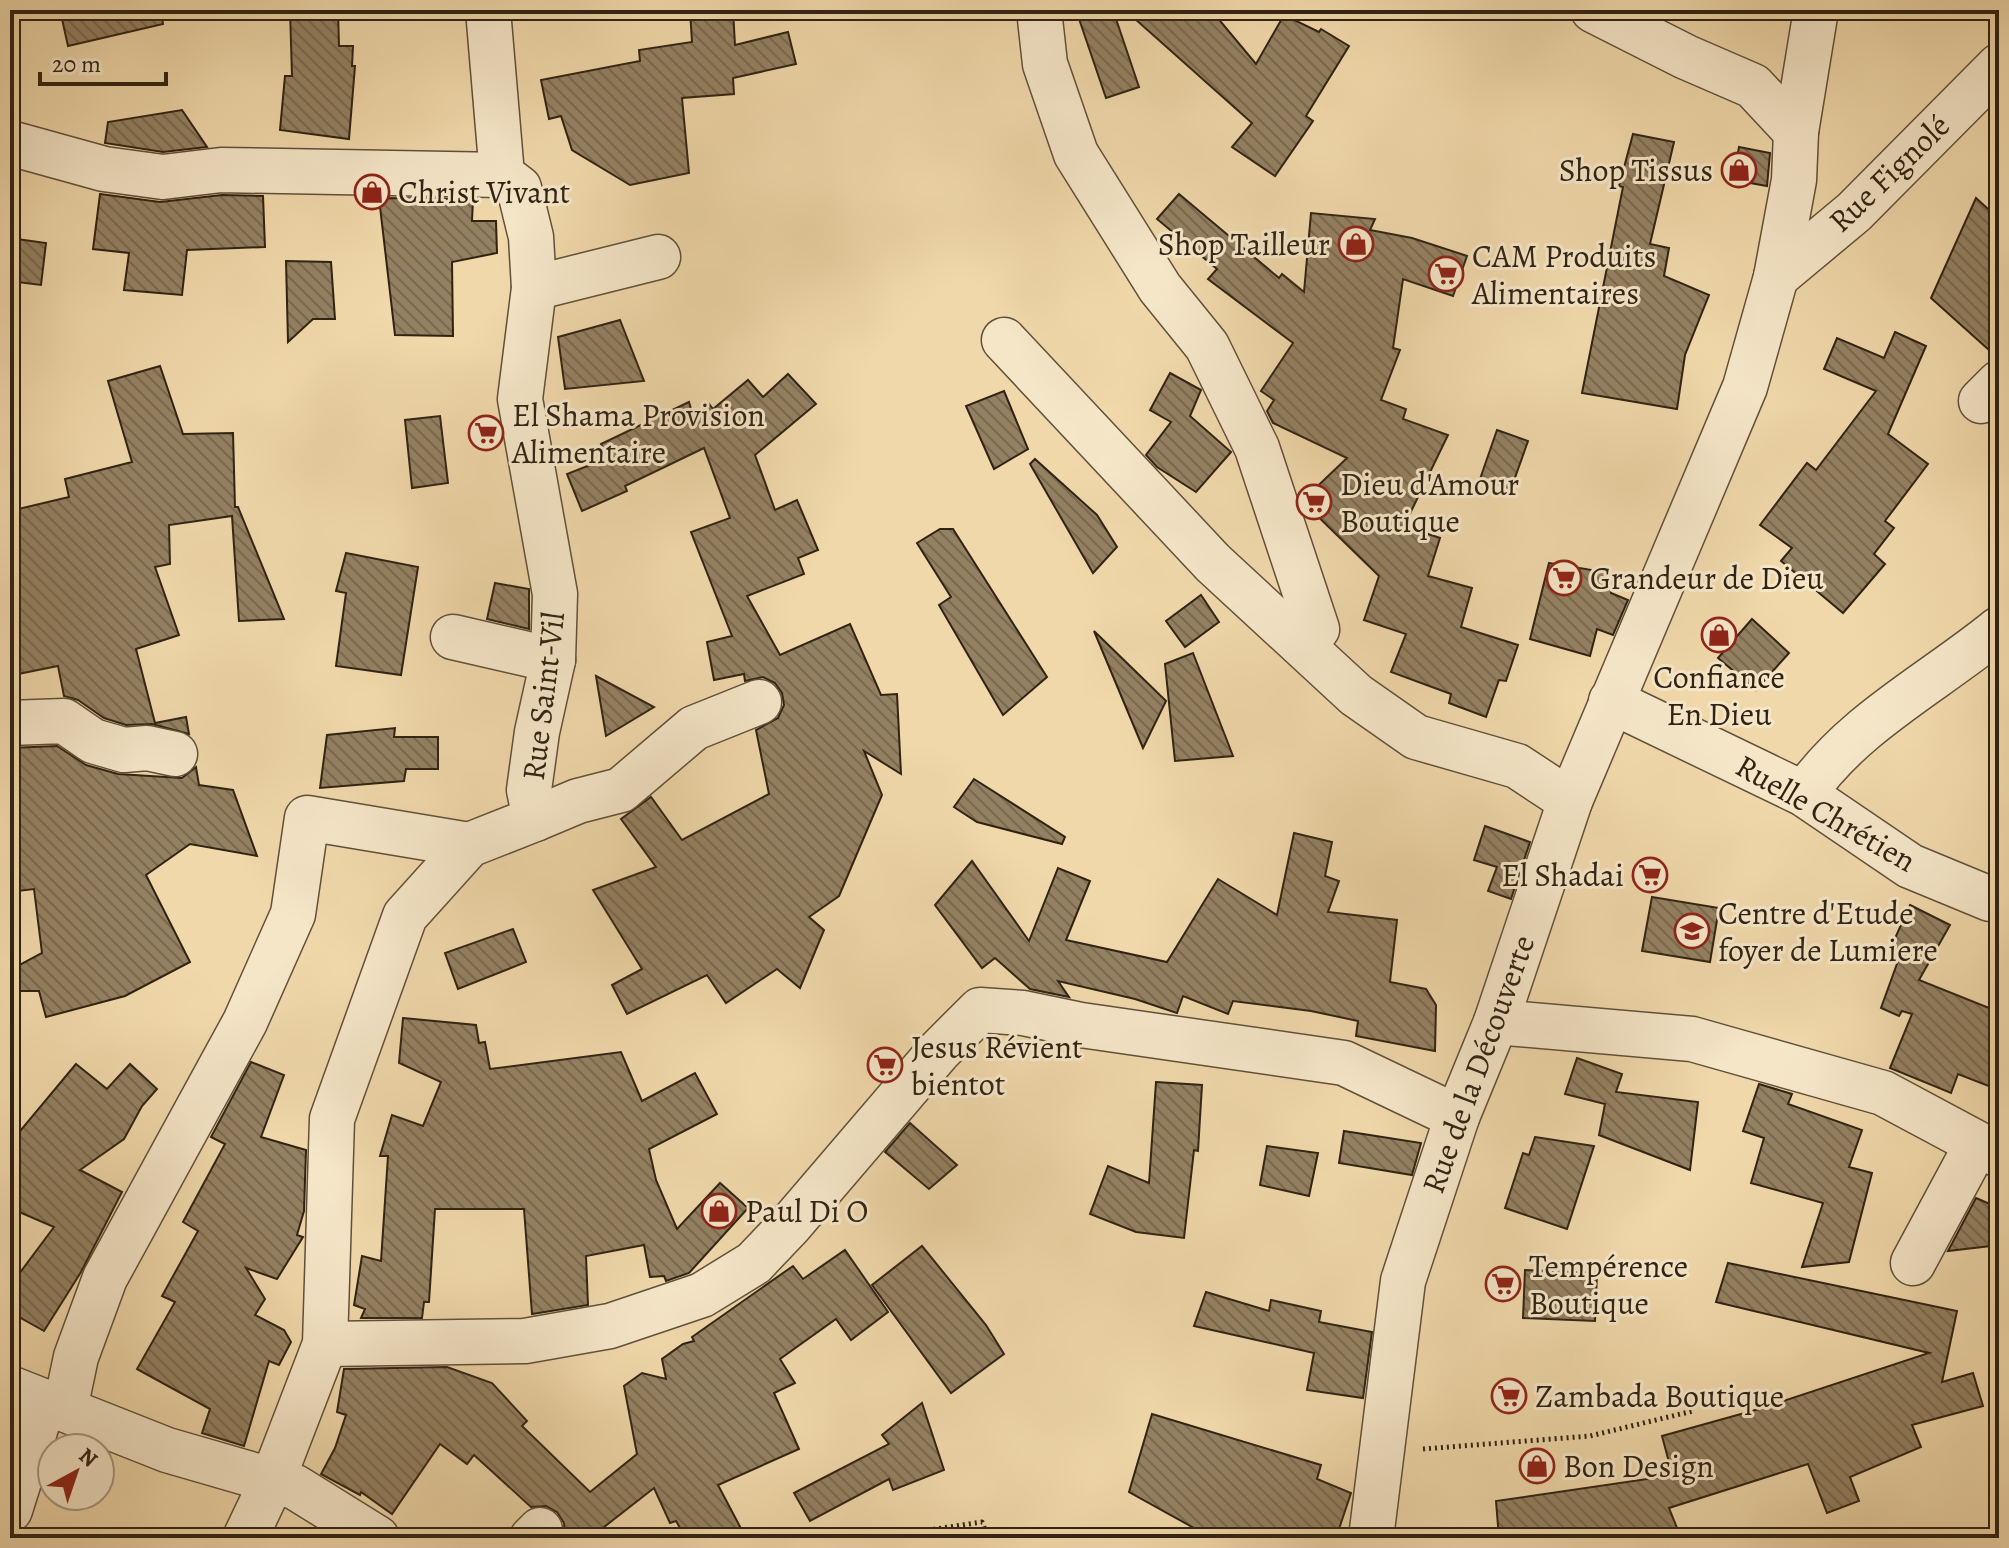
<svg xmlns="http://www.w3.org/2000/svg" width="2009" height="1548" font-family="Alegreya,serif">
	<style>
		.building { fill: url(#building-back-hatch); stroke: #302314; stroke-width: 2 }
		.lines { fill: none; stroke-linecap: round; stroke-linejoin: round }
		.minor-casing { stroke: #60503a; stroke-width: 47 }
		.tertiary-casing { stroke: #60503a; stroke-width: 47 }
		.path { stroke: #302314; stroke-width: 5; stroke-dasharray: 2 4; stroke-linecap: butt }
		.minor { stroke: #f5e6c8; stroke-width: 44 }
		.tertiary { stroke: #f5e6c8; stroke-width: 44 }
		.labels { text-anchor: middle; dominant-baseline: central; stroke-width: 6; stroke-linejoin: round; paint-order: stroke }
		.poi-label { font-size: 32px; fill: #302314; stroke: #f5e6c8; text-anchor: start }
		.street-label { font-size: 32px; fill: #302314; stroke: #f5e6c8 }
	</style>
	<defs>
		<pattern id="building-back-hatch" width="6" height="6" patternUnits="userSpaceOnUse" patternTransform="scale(2)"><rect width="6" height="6" fill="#948162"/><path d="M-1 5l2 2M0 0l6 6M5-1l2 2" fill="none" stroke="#796950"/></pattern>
	</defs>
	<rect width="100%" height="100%" fill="#f0d8aa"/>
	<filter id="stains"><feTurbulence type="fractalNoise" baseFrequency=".0025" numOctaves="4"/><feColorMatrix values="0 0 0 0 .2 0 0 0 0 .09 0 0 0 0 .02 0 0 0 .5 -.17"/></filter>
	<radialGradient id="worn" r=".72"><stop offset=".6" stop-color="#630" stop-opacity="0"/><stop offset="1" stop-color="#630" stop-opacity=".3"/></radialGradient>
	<g class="building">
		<polygon points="60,10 161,10 163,24 68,46"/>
		<polygon points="290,10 338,10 339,46 353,46 352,66 355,66 349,139 280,130 285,76 292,76"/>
		<polygon points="690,10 733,10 735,45 788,32 796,64 733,78 734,94 682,98 689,173 630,185 572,150 561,116 549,119 541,80 640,61 639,50 692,42"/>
		<polygon points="1076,10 1113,10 1139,87 1106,98"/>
		<polygon points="1125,10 1211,10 1256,64 1284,15 1319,32 1321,29 1349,46 1306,116 1313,121 1275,176 1232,147 1252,123"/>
		<polygon points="182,110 207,147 163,152 105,143 108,122"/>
		<polygon points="1633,134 1674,142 1650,244 1669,248 1664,276 1709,295 1685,355 1677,409 1582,393 1623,187 1619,186"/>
		<polygon points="1739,147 1770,153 1767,186 1733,180"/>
		<polygon points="100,194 160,202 222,195 263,196 265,247 187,250 182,295 124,290 129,253 93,249"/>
		<polygon points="1179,194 1279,278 1282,274 1304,292 1311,213 1375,219 1370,230 1412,238 1467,256 1453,296 1403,279 1393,348 1400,350 1381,400 1406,409 1403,419 1448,435 1404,526 1440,538 1428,576 1472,588 1461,627 1518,645 1506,681 1499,680 1486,717 1449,703 1451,694 1391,672 1406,634 1364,620 1379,576 1302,501 1347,458 1273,423 1267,411 1274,400 1261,391 1293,343 1208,279 1217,269 1157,219"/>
		<polygon points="379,198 473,199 472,221 496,221 497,253 452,262 453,336 395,335"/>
		<polygon points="1976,198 1999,219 1999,359 1931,298"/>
		<polygon points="10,238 46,243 41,285 10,281"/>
		<polygon points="286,261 331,262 335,319 313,319 288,342"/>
		<polygon points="620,320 644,381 565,389 558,337"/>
		<polygon points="1895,332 1926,346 1888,434 1928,464 1885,521 1894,528 1874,554 1885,564 1843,613 1781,561 1792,548 1760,525 1807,463 1816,470 1876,391 1824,369 1837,338 1884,358"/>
		<polygon points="160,366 183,434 233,433 235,507 238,507 284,619 239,621 232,516 169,525 170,564 155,567 179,635 136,649 155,723 186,717 189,734 152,724 126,725 104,718 78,700 64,696 58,666 18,674 10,635 10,511 69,497 65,479 132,462 108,381"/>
		<polygon points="1170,373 1201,390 1190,416 1231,452 1196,492 1157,467 1146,455 1171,422 1150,410"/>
		<polygon points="788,374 816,404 755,455 775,510 797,500 818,550 798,558 804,574 747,596 780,655 850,624 881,695 897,694 901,774 864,751 882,795 839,896 809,917 824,930 800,988 777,969 726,1003 707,975 627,1014 612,985 642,969 593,890 656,867 621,819 651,797 682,840 769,794 756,730 778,718 784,705 782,693 775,683 763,677 745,681 744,674 714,680 707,642 732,636 691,532 730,518 704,448 625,486 627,491 582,511 567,474 608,458 601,444 689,402 693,416 709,404 713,409 748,380 763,397"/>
		<polygon points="1004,391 1028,449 994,469 966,406"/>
		<polygon points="440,416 448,483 412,488 405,420"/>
		<polygon points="1497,430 1528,441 1511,489 1480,479"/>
		<polygon points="1035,459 1097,515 1117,547 1093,573 1030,464"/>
		<polygon points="940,529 953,529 1047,677 1003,715 939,605 951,597 917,543"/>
		<polygon points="346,553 418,567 401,675 336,666 346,593 336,591"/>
		<polygon points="1549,563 1610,573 1611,593 1628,600 1613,635 1597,629 1590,656 1530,639"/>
		<polygon points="495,583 529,589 529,629 487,619"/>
		<polygon points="1201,595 1219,622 1185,647 1166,621"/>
		<polygon points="1752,619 1789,653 1756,690 1718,658"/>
		<polygon points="1094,631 1166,701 1143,748"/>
		<polygon points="1193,653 1233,756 1175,761 1165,664"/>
		<polygon points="596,676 654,707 606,736"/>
		<polygon points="395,728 394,737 438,737 438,769 406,769 404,781 320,788 327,735"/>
		<polygon points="57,746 86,765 118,774 182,778 196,767 199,785 233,790 257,856 190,844 146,875 190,962 125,996 46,1017 39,991 10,991 10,970 42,953 34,889 18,891 10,829 10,748"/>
		<polygon points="974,779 1065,837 1062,844 977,822 954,807"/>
		<polygon points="1485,826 1530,842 1511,899 1488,891 1497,867 1474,860"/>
		<polygon points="1294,833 1332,842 1325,876 1339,881 1328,912 1397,920 1390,982 1426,989 1436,1005 1435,1051 1356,1036 1358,1021 1311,1011 1233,1001 1228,1014 1183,996 1177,1013 1135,999 1058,981 1069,997 1030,989 995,958 982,968 935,905 972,861 1029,941 1058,868 1090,881 1066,940 1167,962 1218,879 1277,915"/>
		<polygon points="1652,897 1719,908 1710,962 1642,951"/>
		<polygon points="1910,905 1950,925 1919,980 1999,1012 1999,1090 1958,1074 1951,1093 1890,1068 1912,1014 1902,1011 1899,1016 1881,1008 1902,950 1891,947"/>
		<polygon points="513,929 526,962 458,989 445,953"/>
		<polygon points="403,1018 476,1025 479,1043 485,1042 490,1069 621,1052 642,1101 695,1073 717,1114 649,1149 656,1180 677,1229 720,1183 748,1208 689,1273 666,1281 664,1276 650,1277 644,1245 586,1256 588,1305 532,1314 524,1209 435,1209 429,1302 424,1302 422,1318 361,1318 365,1309 354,1305 362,1256 381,1261 388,1156 380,1156 392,1115 423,1126 441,1082 399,1063"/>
		<polygon points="1577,1058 1622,1074 1616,1092 1698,1102 1690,1170 1599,1135 1605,1104 1565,1094"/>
		<polygon points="251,1062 284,1075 261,1137 306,1150 304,1211 297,1235 303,1237 277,1279 246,1268 265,1299 255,1315 284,1330 291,1342 279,1365 269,1361 244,1446 202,1433 210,1409 137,1369 175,1302 162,1296 198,1231 183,1222 225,1144 211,1137"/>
		<polygon points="76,1064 107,1089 130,1064 157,1089 142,1106 124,1139 80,1170 122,1192 81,1272 44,1331 10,1312 10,1286 54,1227 10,1208 10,1143"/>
		<polygon points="1156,1082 1202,1085 1198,1151 1194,1150 1184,1238 1136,1232 1090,1214 1108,1166 1149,1183"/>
		<polygon points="1759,1084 1792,1094 1788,1104 1862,1130 1849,1167 1872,1173 1849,1262 1802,1267 1823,1203 1751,1183 1764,1138 1743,1131"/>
		<polygon points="910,1123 957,1165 929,1189 885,1152"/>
		<polygon points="1344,1131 1421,1143 1412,1175 1339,1163"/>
		<polygon points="1535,1137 1594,1146 1567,1229 1505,1208 1523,1153 1529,1155"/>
		<polygon points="1267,1146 1318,1153 1309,1196 1260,1185"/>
		<polygon points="1976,1198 1999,1208 1999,1245 1948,1251"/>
		<polygon points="922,1246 986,1325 1004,1354 951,1393 872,1285"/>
		<polygon points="845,1250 888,1312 851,1340 836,1319 780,1359 795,1383 774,1393 799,1449 718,1485 746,1538 686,1538 676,1521 670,1523 654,1488 590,1538 565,1538 564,1523 557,1512 546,1506 531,1507 474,1455 467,1464 440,1444 392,1514 361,1492 360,1495 321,1474 335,1448 346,1415 337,1412 344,1369 447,1367 492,1383 527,1421 522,1426 590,1492 637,1454 624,1386 642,1373 666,1379 662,1359 683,1344 694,1341 692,1337 793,1266 803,1279"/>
		<polygon points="1728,1263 1957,1311 1942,1382 1973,1373 1983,1406 1912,1425 1921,1447 1850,1477 1859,1501 1827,1513 1808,1464 1669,1508 1677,1528 1596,1538 1499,1538 1496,1501 1668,1476 1665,1467 1670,1466 1662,1436 1759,1409 1929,1353 1716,1302"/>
		<polygon points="1525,1270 1597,1273 1595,1321 1523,1318"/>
		<polygon points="1206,1292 1269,1311 1271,1300 1321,1311 1319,1322 1372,1332 1363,1398 1307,1390 1314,1353 1194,1326"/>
		<polygon points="922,1403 944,1470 893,1490 889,1479 810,1521 794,1493 889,1444 882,1435"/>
		<polygon points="1152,1414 1321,1465 1317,1479 1351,1493 1336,1538 1212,1538 1129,1492"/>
	</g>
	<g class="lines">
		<g class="minor-casing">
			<g id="minor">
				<polyline points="1039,10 1045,64 1076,154 1160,288 1207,346 1257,448 1317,629 1305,645"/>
				<polyline points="1593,10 1686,57 1753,86 1796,132"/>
				<polyline points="10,143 104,169 163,177 221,170 502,175"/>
				<polyline points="1776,277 1854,212 1999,66"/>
				<polyline points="534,288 658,257"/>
				<polyline points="1004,340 1213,563 1356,695 1416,737 1517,766 1570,801"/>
				<polyline points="1981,401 1999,383"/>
				<polyline points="453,637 553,660"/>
				<polyline points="1611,701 1804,794 1910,866 1990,899 1999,898"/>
				<polyline points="10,723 64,721 93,741 124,750 147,748 175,754"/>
				<path d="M1804,794C1853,723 1933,683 1999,629"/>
				<polyline points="535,819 578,801 621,790 694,728 759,702"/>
				<polyline points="1496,1022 1692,1039 1883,1093 1999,1155"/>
				<polyline points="1913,1263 1977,1144"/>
				<polyline points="325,1344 525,1341 610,1326 702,1295 754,1263 791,1224 939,1051 980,1010 1023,1013 1081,1025 1344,1063 1457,1117"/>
				<polyline points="10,1388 167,1450 295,1487 377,1538"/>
				<polyline points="65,1409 76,1357 105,1278 245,1022 293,914 307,818 469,845"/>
				<polyline points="10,1510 44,1402"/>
				<polyline points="245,1538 273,1479 325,1344 332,1119 405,916 469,845 535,819 529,790 537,732 553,660 555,594 520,399 534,288 531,237 519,188 502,175 488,10"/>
				<polyline points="532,1538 540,1530"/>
			</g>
		</g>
		<g class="tertiary-casing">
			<polyline id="tertiary" points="1371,1538 1403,1281 1457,1117 1496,1022 1570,801 1745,387 1776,277 1794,180 1796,132 1816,10"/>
		</g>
		<g class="path">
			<polyline points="1423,1449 1590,1436 1693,1411"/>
			<polyline points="905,1538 916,1532 982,1522 988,1538"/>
		</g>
		<use href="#minor" class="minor"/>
		<use href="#tertiary" class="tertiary"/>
	</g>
	<defs>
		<g id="shop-ring" transform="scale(1.8)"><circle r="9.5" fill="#f5e6c8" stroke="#8f2418" stroke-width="1.5"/><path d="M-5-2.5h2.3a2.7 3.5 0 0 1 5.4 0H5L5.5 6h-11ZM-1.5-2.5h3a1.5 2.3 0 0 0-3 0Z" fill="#8f2418"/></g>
		<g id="supermarket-ring" transform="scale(1.8)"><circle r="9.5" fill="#f5e6c8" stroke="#8f2418" stroke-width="1.5"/><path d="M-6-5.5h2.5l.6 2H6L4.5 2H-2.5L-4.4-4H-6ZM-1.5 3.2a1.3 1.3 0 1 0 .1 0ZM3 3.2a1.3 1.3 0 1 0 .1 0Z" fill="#8f2418"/></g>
		<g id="school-ring" transform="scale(1.8)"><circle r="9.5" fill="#f5e6c8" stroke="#8f2418" stroke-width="1.5"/><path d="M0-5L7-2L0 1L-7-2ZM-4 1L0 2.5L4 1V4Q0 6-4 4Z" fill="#8f2418"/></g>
	</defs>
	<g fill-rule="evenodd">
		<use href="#shop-ring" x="1739" y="170"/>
		<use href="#shop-ring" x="372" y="192"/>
		<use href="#shop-ring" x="1356" y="244"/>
		<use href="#supermarket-ring" x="1446" y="274"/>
		<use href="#supermarket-ring" x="486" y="433"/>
		<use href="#supermarket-ring" x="1314" y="502"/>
		<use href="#supermarket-ring" x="1564" y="578"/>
		<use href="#shop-ring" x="1719" y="635"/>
		<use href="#supermarket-ring" x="1650" y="875"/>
		<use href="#school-ring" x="1692" y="931"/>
		<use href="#supermarket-ring" x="885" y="1065"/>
		<use href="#shop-ring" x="719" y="1211"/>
		<use href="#supermarket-ring" x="1503" y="1284"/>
		<use href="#supermarket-ring" x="1509" y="1396"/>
		<use href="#shop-ring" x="1537" y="1466"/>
	</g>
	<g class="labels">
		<g class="poi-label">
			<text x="1713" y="170" text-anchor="end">Shop Tissus</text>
			<text x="398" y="192">Christ Vivant</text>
			<text x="1330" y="244" text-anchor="end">Shop Tailleur</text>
			<text x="1472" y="256">CAM Produits<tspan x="1472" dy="37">Alimentaires</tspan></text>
			<text x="512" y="415">El Shama Provision<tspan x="512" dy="37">Alimentaire</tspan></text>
			<text x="1340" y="484">Dieu d'Amour<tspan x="1340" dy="37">Boutique</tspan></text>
			<text x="1590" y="578">Grandeur de Dieu</text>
			<text x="1719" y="677" text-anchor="middle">Confiance<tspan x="1719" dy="37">En Dieu</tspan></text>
			<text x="1624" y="875" text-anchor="end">El Shadai</text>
			<text x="1718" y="913">Centre d'Etude<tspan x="1718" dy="37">foyer de Lumiere</tspan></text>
			<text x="911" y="1047">Jesus Révient<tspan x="911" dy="37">bientot</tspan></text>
			<text x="745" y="1211">Paul Di O</text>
			<text x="1529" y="1266">Tempérence<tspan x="1529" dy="37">Boutique</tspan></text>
			<text x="1535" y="1396">Zambada Boutique</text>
			<text x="1563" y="1466">Bon Design</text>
		</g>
		<g class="street-label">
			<text transform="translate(1889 173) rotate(-44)">Rue Fignolé</text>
			<text transform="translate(543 696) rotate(-83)">Rue Saint-Vil</text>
			<text transform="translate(1826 813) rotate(30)">Ruelle Chrétien</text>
			<text transform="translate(1478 1064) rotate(-70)">Rue de la Découverte</text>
		</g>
	</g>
	<rect width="2009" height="1548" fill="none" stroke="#f0d8aa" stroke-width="40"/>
	<rect x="12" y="12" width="1985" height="1524" fill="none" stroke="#302314" stroke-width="4"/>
	<rect x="20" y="20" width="1969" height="1508" fill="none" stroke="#302314" stroke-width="2"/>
	<g transform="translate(76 1472) rotate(40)"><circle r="38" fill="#f5e6c8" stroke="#a69880" stroke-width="2"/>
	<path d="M0-6L14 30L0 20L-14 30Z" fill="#8f2418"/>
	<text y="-12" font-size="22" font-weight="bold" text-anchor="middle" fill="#302314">N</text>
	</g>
	<path d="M40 72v12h126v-12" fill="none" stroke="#302314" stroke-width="4"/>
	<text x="52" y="72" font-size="24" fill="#302314" stroke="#f5e6c8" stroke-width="6" paint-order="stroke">20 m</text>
	<rect width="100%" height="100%" filter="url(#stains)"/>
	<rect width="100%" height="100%" fill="url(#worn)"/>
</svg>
